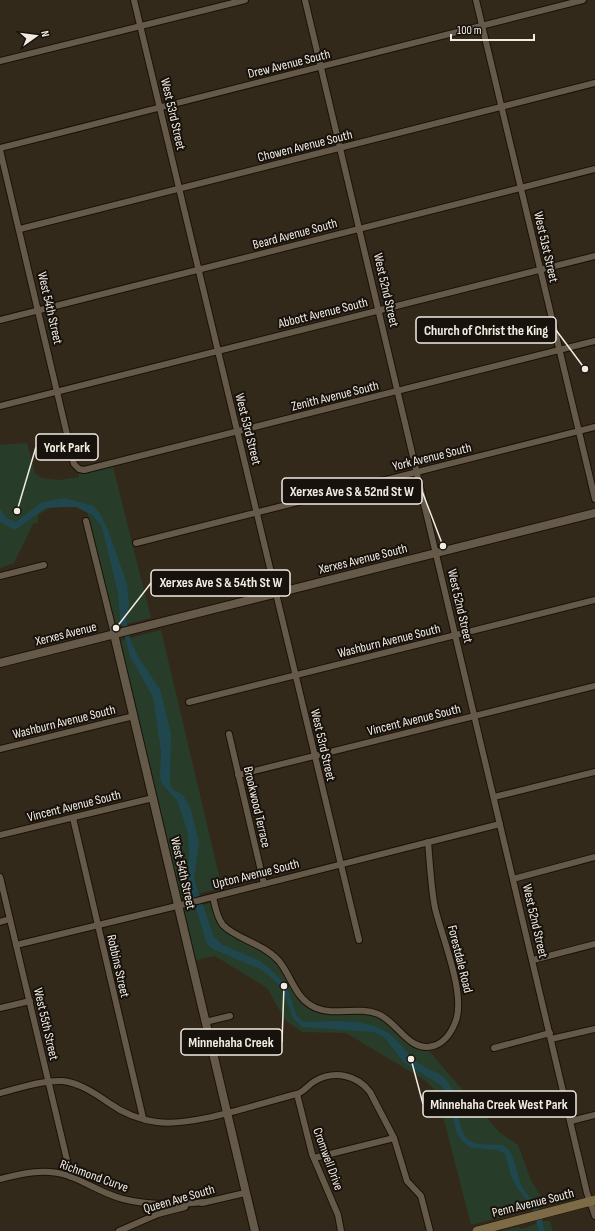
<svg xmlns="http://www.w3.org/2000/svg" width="595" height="1231" font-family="'Sofia Sans Condensed',sans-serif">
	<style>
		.green { fill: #273d29 }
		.water { fill: #20474e }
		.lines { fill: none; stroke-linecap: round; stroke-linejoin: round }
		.minor-casing { stroke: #1b1105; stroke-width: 8 }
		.tertiary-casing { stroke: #1b1105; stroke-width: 10 }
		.secondary-casing { stroke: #1b1105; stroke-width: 10 }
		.minor { stroke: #655a4a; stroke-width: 6 }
		.tertiary { stroke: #655a4a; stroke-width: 8 }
		.secondary { stroke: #7d6a47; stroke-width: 9 }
		.labels { text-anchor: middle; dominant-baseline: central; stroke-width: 4; stroke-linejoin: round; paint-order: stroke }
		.street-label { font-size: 13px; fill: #f2ebe2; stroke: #17120c }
		.leader { fill: none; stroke: #f2ebe2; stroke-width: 1.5 }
		.callout-dot { fill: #f2ebe2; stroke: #17120c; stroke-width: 1.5 }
		.callout { fill: #17120c; stroke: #f2ebe2; stroke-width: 1.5 }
		.callout-label { font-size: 14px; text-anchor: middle; font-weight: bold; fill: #f2ebe2 }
	</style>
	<rect width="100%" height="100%" fill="#33291b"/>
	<g class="green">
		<polygon points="27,443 35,473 41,478 59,480 79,477 78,471 86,473 113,467 151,618 115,627 85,504 65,498 38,515 38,523 33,524 14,563 0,568 0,445"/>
		<polygon points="161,630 222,888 179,898 119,641"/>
		<polygon points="210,903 223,924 278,961 295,990 315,1008 377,1013 428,1050 499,1132 518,1145 531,1180 545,1203 542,1204 540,1207 533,1208 529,1207 515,1211 514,1214 471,1225 437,1093 426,1081 346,1033 302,1032 286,1021 267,988 215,956 196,960 183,910"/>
		<polygon points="543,1221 550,1221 553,1231 502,1231 519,1227 522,1229"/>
	</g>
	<path class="water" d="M65,498L94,506L100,514L108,530L127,584L129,604L126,618L130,639L140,660L160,689L171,734L170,783L172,789L183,795L191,810L199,842L194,879L214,937L223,945L260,961L270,969L282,981L288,989L296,1015L302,1021L310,1022C335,1021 375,1018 394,1038C403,1047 409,1056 420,1064C430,1072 442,1071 449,1084C458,1100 457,1124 465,1136C472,1147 492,1144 503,1145C517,1154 515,1173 522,1187C526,1194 531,1198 536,1204C541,1211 543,1223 544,1231H539L532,1207L518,1189L511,1176L505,1154L498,1150L471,1148L461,1140L457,1133L446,1093L441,1085L403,1062L385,1038L374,1032L302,1027L293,1018L282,988L274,980L262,970L213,949L207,944L187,878L189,856L188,833L177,800L162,784L160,776L161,751L153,697L130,656L120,618L118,593L102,527L92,515L76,507H64L46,508L15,530L0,522V508L6,518L16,522L42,502Z"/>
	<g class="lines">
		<g class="minor-casing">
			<g id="minor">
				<polyline points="134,0 359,940"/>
				<polyline points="305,0 587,1193 595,1216"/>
				<polyline points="476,0 595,499"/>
				<polyline points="0,61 245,0"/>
				<polyline points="0,148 583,0"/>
				<polyline points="0,150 74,464 79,469 84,470 595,341"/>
				<polyline points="20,229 595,83"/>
				<polyline points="0,320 595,169"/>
				<polyline points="0,406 595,256"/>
				<polyline points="86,521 114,634"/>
				<polyline points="136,543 595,427"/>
				<polyline points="0,576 44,565"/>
				<polyline points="189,702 595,600"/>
				<polyline points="229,734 264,884"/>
				<polyline points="0,749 134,716"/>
				<polyline points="238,775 595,686"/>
				<polyline points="494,797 595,772"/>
				<polyline points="73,818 143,1118"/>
				<polyline points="0,835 153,798"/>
				<polyline points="0,877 71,1177"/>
				<polyline points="513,879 595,857"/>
				<path d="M213,897C215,906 217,918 223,925C236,939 263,943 279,961C292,977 295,999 316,1008C335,1016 358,1006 378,1014C398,1022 409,1053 433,1046C444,1043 451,1033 455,1023C467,996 442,938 435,908C431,887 430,864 428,842"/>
				<polyline points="0,922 10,919"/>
				<polyline points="16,945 185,904 500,824"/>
				<polyline points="533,960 595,944"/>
				<polyline points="0,1008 30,1001"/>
				<polyline points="205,1022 230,1016"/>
				<polyline points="551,1039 595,1029"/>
				<polyline points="494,1048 550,1033"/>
				<path d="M0,1093C20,1088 42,1080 63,1081C80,1083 96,1094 109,1103C123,1113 141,1120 157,1122C194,1127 260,1103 297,1094C305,1091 308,1085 315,1081C335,1070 357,1075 370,1092L394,1138L407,1181L421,1196L430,1231"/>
				<polyline points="297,1094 312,1154 338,1215 341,1231"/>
				<polyline points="571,1121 595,1115"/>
				<polyline points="314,1158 394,1138"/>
				<path d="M0,1179C23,1173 46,1168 69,1176C88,1183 103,1194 123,1199C150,1206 177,1205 205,1202"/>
				<polyline points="202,1203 245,1193"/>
				<polyline points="119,1231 158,1214 185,1207"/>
			</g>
		</g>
		<g class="tertiary-casing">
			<g id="tertiary">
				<polyline points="114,634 255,1231"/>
				<polyline points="0,663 595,513"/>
			</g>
		</g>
		<g class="secondary-casing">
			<polyline id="secondary" points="477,1231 595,1200"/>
		</g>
		<use href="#minor" class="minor"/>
		<use href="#tertiary" class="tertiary"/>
		<use href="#secondary" class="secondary"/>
	</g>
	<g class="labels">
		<g class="street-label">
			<text transform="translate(289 64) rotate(-14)">Drew Avenue South</text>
			<text transform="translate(173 114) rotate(77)">West 53rd Street</text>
			<text transform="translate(305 146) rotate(-14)">Chowen Avenue South</text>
			<text transform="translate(295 234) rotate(-15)">Beard Avenue South</text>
			<text transform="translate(546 247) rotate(77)">West 51st Street</text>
			<text transform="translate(386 290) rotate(77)">West 52nd Street</text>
			<text transform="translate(50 308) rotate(77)">West 54th Street</text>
			<text transform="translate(323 313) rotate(-14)">Abbott Avenue South</text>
			<text transform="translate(335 396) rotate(-14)">Zenith Avenue South</text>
			<text transform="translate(248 429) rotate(76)">West 53rd Street</text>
			<text transform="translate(432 457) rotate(-14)">York Avenue South</text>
			<text transform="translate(363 559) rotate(-14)">Xerxes Avenue South</text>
			<text transform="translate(460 606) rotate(77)">West 52nd Street</text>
			<text transform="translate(66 634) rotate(-14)">Xerxes Avenue</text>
			<text transform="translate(389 641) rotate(-14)">Washburn Avenue South</text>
			<text transform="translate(414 720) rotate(-14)">Vincent Avenue South</text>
			<text transform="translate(64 722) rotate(-14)">Washburn Avenue South</text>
			<text transform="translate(323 745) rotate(77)">West 53rd Street</text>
			<text transform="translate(74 806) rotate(-14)">Vincent Avenue South</text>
			<text transform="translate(257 807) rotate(77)">Brookwood Terrace</text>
			<text transform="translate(183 873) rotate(77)">West 54th Street</text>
			<text transform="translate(256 874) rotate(-14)">Upton Avenue South</text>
			<text transform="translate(535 921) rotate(77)">West 52nd Street</text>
			<text transform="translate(460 959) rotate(76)">Forestdale Road</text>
			<text transform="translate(118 966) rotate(77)">Robbins Street</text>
			<text transform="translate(46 1024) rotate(77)">West 55th Street</text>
			<text transform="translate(328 1159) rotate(70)">Cromwell Drive</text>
			<text transform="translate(94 1176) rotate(20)">Richmond Curve</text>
			<text transform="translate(179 1199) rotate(-16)">Queen Ave South</text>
			<text transform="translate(533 1203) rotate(-14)">Penn Avenue South</text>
		</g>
	</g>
	<path class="leader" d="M585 369L556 330M17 511L36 447M443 546L422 491M116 628L151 583M284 986L282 1042M411 1059L423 1104"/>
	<g class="callout-dot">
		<circle cx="585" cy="369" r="4"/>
		<circle cx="17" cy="511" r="4"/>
		<circle cx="443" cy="546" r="4"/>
		<circle cx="116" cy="628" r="4"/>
		<circle cx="284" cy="986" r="4"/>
		<circle cx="411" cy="1059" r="4"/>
	</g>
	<g class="callout">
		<rect x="416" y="317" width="140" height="26" rx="4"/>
		<rect x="36" y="434" width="62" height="26" rx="4"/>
		<rect x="282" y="478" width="140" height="26" rx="4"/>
		<rect x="151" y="570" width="139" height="26" rx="4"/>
		<rect x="181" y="1029" width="101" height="26" rx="4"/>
		<rect x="423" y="1091" width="153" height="26" rx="4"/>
	</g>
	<g class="callout-label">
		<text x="486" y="335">Church of Christ the King</text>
		<text x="67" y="452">York Park</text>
		<text x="352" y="496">Xerxes Ave S &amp; 52nd St W</text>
		<text x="221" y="587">Xerxes Ave S &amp; 54th St W</text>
		<text x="231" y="1047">Minnehaha Creek</text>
		<text x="499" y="1109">Minnehaha Creek West Park</text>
	</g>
	<g transform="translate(36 36) rotate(76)" stroke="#17120c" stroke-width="3" paint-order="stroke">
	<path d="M0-3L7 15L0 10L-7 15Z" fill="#f2ebe2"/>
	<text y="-6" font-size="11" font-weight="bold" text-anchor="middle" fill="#f2ebe2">N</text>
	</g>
	<path d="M451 34v6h83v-6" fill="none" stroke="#f2ebe2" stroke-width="2"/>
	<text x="457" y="34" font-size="12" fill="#f2ebe2" stroke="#17120c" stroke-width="3" paint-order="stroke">100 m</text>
</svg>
